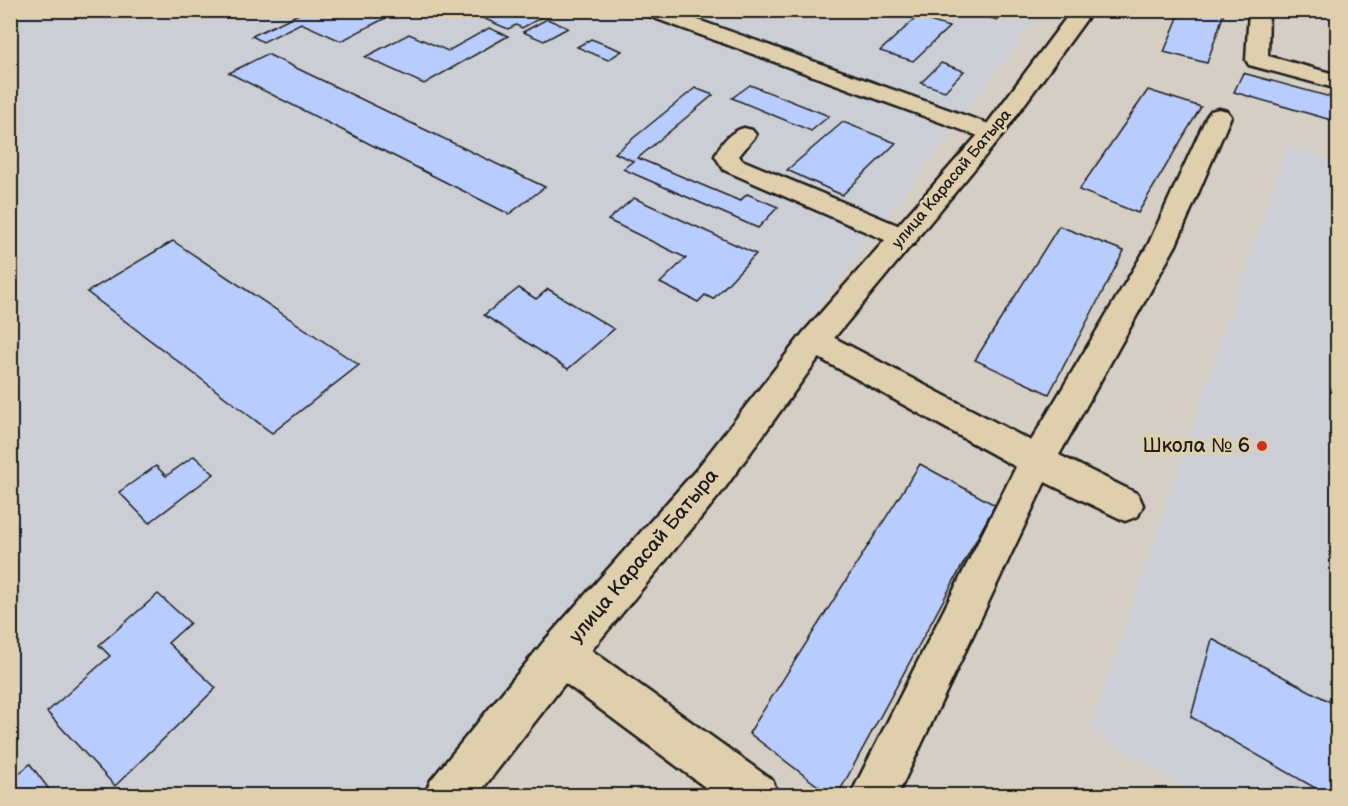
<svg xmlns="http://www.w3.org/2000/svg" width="1348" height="806" font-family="'Balsamiq Sans',sans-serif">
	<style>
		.built { fill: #ccced5 }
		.building { fill: #b8cdfd; stroke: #1c1c1c; stroke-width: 1.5 }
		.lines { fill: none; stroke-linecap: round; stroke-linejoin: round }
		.minor-casing { stroke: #1c1c1c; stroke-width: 5 }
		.major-casing { stroke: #1c1c1c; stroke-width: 5 }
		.minor { fill: #e0cfac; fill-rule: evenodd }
		.major { fill: #e0cfac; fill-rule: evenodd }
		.poi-dot { fill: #c8321e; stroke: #e0cfac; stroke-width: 2 }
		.labels { text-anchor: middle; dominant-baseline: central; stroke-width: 6; stroke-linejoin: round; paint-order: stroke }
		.far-street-label { font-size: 16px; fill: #1c1c1c; stroke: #e0cfac }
		.poi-label { font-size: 20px; fill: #1c1c1c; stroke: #e0cfac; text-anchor: end }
		.street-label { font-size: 20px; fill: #1c1c1c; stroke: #e0cfac }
	</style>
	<rect width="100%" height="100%" fill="#d4cec4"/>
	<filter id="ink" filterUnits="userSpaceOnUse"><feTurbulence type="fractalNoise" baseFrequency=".0167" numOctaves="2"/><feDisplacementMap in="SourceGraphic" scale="12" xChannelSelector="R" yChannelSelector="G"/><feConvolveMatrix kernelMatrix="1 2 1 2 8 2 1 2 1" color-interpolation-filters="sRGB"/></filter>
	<g filter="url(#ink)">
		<g class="built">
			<polygon points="10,11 1042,11 453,796 11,795"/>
			<polygon points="1288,146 1337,162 1337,795 1198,795 1090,730"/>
		</g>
		<g class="building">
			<polygon points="307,10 401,10 341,41 301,23 263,42 252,36"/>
			<polygon points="475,10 555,10 522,28 516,25 508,29 471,13"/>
			<polygon points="982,10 1005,10 998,20 979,14"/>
			<polygon points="1181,10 1225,10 1207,63 1164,52"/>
			<polygon points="917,17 949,27 913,61 880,51"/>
			<polygon points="547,19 568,28 544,41 523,32"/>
			<polygon points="489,28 508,36 424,84 365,57 409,34 448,51"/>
			<polygon points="591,39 622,51 608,60 577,47"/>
			<polygon points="267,54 545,187 509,214 229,73"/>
			<polygon points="941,63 964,71 945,91 921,83"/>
			<polygon points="1243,73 1338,99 1338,122 1234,92"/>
			<polygon points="750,85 829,116 811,131 732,98"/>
			<polygon points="695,88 713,95 638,158 740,201 747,194 778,207 758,228 623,169 633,161 615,153"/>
			<polygon points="1148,90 1201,107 1138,213 1079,190"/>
			<polygon points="843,122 896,143 842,195 787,170"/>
			<polygon points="634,198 756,254 713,299 705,295 698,302 660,283 686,258 608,220"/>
			<polygon points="1059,226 1124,251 1049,394 975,360"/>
			<polygon points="173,241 359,365 272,433 87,292"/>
			<polygon points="519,288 536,299 548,289 614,329 568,369 484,315"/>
			<polygon points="194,456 214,474 149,523 119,492 156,466 166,476"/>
			<polygon points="920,464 995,505 837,796 831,796 749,733"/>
			<polygon points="158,594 190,623 168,643 216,688 115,786 47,712 110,656 99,645"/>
			<polygon points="1212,639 1338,706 1338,796 1329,796 1191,717"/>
			<polygon points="30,764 54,796 10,796 10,781"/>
		</g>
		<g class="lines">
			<g class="minor-casing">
				<g id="minor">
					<polygon points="640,10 670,10 1000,128 1004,133 1000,138 992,140 984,138 643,14"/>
					<polygon points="1249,10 1269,10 1268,56 1338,75 1338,89 1249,65 1246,60"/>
					<polygon points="1219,109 1227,111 1231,116 1176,245 1059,455 1138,494 1143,505 1138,516 1125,521 1045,482 897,796 850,796 1016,467 803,349 799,341 803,333 814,329 825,333 1031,441 1148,245 1207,116 1211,111"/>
					<path d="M744,128L752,130L756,135L739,156L742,160L914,232L918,238L914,244L904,247L894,244L724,170L715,156C721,143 729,132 744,128Z"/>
					<polygon points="561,633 576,639 772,780 779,796 717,796 546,669 540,654 546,639"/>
				</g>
			</g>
			<g class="major-casing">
				<polygon id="major" points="1072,10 1093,10 1000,138 825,349 722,492 576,669 477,796 424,796 431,780 546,639 696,470 803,333 984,128"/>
			</g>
			<use href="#minor" class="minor"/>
			<use href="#major" class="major"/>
		</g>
	</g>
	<circle class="poi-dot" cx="1262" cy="446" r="6"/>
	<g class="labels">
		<g class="far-street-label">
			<text transform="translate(952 179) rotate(-50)">улица Карасай Батыра</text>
		</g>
		<g class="poi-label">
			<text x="1250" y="446">Школа № 6</text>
		</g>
		<g class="street-label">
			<text transform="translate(644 556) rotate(-50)">улица Карасай Батыра</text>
		</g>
	</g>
	<rect width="1348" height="806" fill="none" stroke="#e0cfac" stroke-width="36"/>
	<rect x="18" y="18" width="1312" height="770" fill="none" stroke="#1c1c1c" stroke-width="2" filter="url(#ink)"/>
</svg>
